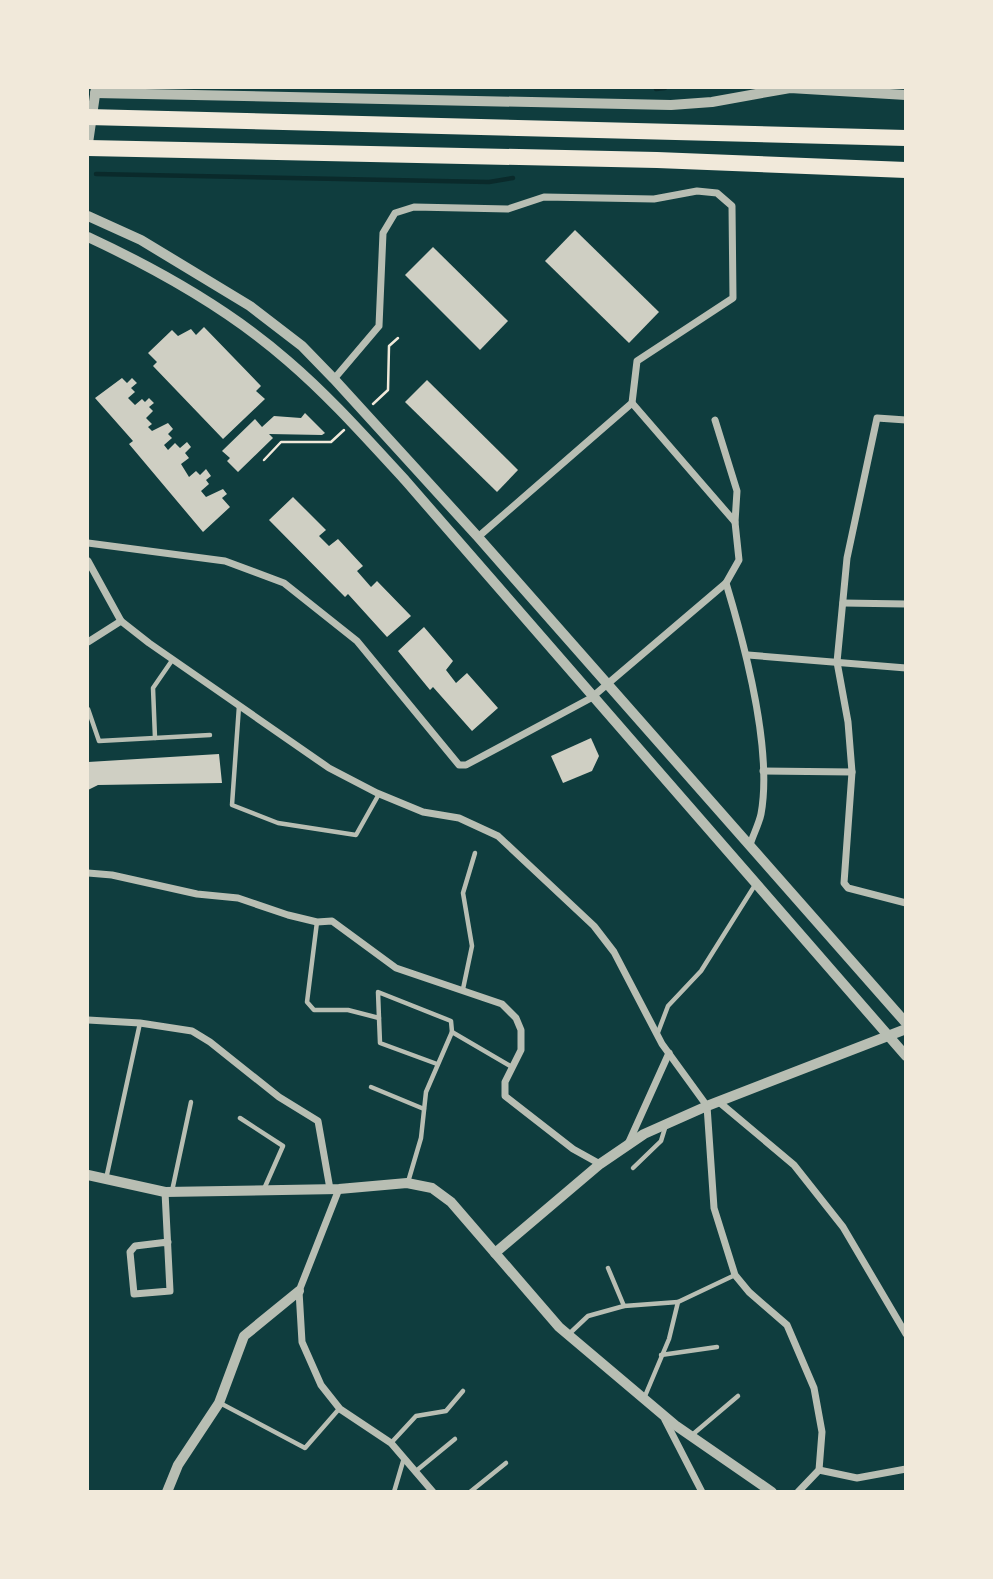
<svg xmlns="http://www.w3.org/2000/svg" width="993" height="1579" font-family="Inter,sans-serif">
	<style>
		.lines { fill: none; stroke-linecap: round; stroke-linejoin: round }
		.stream { stroke: #0a2a2b; stroke-width: 4.5 }
		.building { fill: #cfcfc3 }
		.path { stroke: #f1e9da; stroke-width: 2.5 }
		.service { stroke: #b8beb3; stroke-width: 4.5 }
		.minor { stroke: #b8beb3; stroke-width: 7 }
		.tertiary { stroke: #b8beb3; stroke-width: 10 }
		.motorway { stroke: #f1e9da; stroke-width: 16 }
	</style>
	<rect width="100%" height="100%" fill="#0f3d3e"/>
	<g class="lines">
		<g class="stream">
			<polyline points="656,89 665,88"/>
			<polyline points="96,174 489,182 513,178"/>
		</g>
	</g>
	<g class="building">
		<polygon points="575,230 659,312 629,343 545,261"/>
		<polygon points="433,247 508,321 480,350 405,275"/>
		<polygon points="204,327 261,386 256,391 265,399 223,439 153,366 157,362 148,353 172,330 178,336 191,329 196,335"/>
		<polygon points="122,378 127,383 132,378 137,383 131,388 135,392 128,398 135,405 142,399 145,402 149,398 154,403 149,407 153,411 146,418 152,424 148,427 152,431 168,423 173,429 168,434 172,438 164,445 168,450 175,443 180,448 187,442 191,447 185,453 189,458 181,464 189,477 196,471 200,475 206,469 211,476 206,480 209,484 201,491 206,497 223,489 227,494 222,498 230,507 203,532 129,444 133,441 95,398"/>
		<polygon points="427,380 518,470 497,492 405,402"/>
		<polygon points="305,413 325,433 322,435 269,434 273,438 238,472 227,461 230,458 222,451 255,419 262,427 274,416 301,418"/>
		<polygon points="293,497 326,530 319,536 329,546 338,539 363,566 357,571 371,587 377,581 411,616 387,637 348,594 345,597 269,520"/>
		<polygon points="424,627 453,661 446,670 456,683 467,673 498,708 472,731 433,687 430,690 398,651"/>
		<polygon points="591,738 599,756 592,771 563,783 551,756"/>
		<polygon points="219,754 222,783 98,785 88,790 88,762"/>
	</g>
	<g class="lines">
		<g class="path">
			<polyline points="373,404 388,390 389,346 398,338"/>
			<polyline points="264,460 281,442 331,442 344,430"/>
		</g>
		<g class="service">
			<polyline points="239,706 232,805 278,823 356,835 379,794"/>
			<polyline points="88,709 99,741 210,735"/>
			<polyline points="155,738 153,688 173,659"/>
			<polyline points="317,922 307,1002 314,1010 348,1010 379,1018 378,992 451,1021 452,1032 426,1092 421,1138 408,1182"/>
			<polyline points="463,989 472,946 463,893 475,853"/>
			<polyline points="379,1018 380,1043 437,1064"/>
			<polyline points="452,1032 512,1067"/>
			<polyline points="657,1035 668,1006 701,971 755,885"/>
			<polyline points="371,1087 424,1109"/>
			<polyline points="240,1118 283,1146 264,1189"/>
			<polyline points="633,1168 661,1141 665,1128"/>
			<polyline points="106,1179 140,1023"/>
			<polyline points="172,1191 191,1102"/>
			<polyline points="608,1268 624,1306"/>
			<polyline points="569,1334 588,1316 624,1306 678,1302"/>
			<polyline points="661,1355 717,1347"/>
			<polyline points="645,1396 669,1339 678,1302 735,1275"/>
			<polyline points="220,1403 305,1448 339,1409"/>
			<polyline points="692,1435 738,1396"/>
			<polyline points="391,1443 416,1416 446,1411 463,1391"/>
			<polyline points="416,1471 455,1439"/>
			<polyline points="394,1492 404,1458"/>
			<polyline points="470,1492 506,1463"/>
		</g>
		<g class="minor">
			<polyline points="334,379 379,326 383,233 395,213 414,207 508,209 544,197 654,199 697,191 717,193 732,206 733,298 637,361 632,403 478,537"/>
			<polyline points="715,420 737,491 735,522"/>
			<polyline points="906,420 877,418 847,558 837,662 848,722 852,772 844,883 848,888 906,903"/>
			<polyline points="88,543 225,561 284,583 357,641 459,765 466,765 591,698 726,583 739,560 735,522 632,403"/>
			<polyline points="88,561 121,621 149,643 329,768 377,793 423,812 459,818 498,836 594,926 614,952 662,1044 707,1106 714,1208 735,1275 749,1292 787,1325 814,1388 822,1432 819,1470 798,1492"/>
			<path d="M726,583C745,646 773,749 761,814C759,824 753,835 750,845"/>
			<polyline points="843,603 906,604"/>
			<polyline points="88,642 121,621"/>
			<polyline points="748,655 906,668"/>
			<polyline points="763,771 852,772"/>
			<polyline points="88,873 112,875 197,894 238,898 288,915 317,922 332,921 396,968 502,1004 516,1018 521,1030 521,1050 505,1082 505,1096 573,1149 600,1164"/>
			<polyline points="88,1020 140,1023 192,1031 210,1042 279,1097 318,1121 330,1189"/>
			<polyline points="719,1102 794,1165 843,1227 906,1334"/>
			<polyline points="628,1144 669,1053"/>
			<polyline points="339,1189 299,1291 302,1342 321,1385 340,1409 391,1443 433,1492"/>
			<polyline points="165,1192 170,1291 134,1294 130,1252 135,1246 168,1242"/>
			<polyline points="665,1420 702,1492"/>
			<polyline points="819,1470 857,1478 906,1469"/>
		</g>
		<g class="tertiary">
			<polyline points="95,93 671,105 712,102 790,88 906,95"/>
			<polyline points="88,143 96,88"/>
			<polyline points="88,216 141,240 250,306 302,346 334,379 478,537 906,1023"/>
			<path d="M88,237C159,270 229,309 288,361C330,397 367,439 405,480L906,1056"/>
			<polyline points="88,1175 165,1192 339,1189 407,1183 432,1188 451,1202 559,1327 675,1425 772,1492"/>
			<polyline points="495,1253 600,1164 644,1134 707,1106 906,1029"/>
			<polyline points="167,1492 178,1465 219,1403 244,1336 299,1291"/>
		</g>
		<g class="motorway">
			<polyline points="88,117 906,138"/>
			<polyline points="88,148 657,160 906,170"/>
		</g>
	</g>
	<rect width="993" height="1579" fill="none" stroke="#f1e9da" stroke-width="178"/>
</svg>
